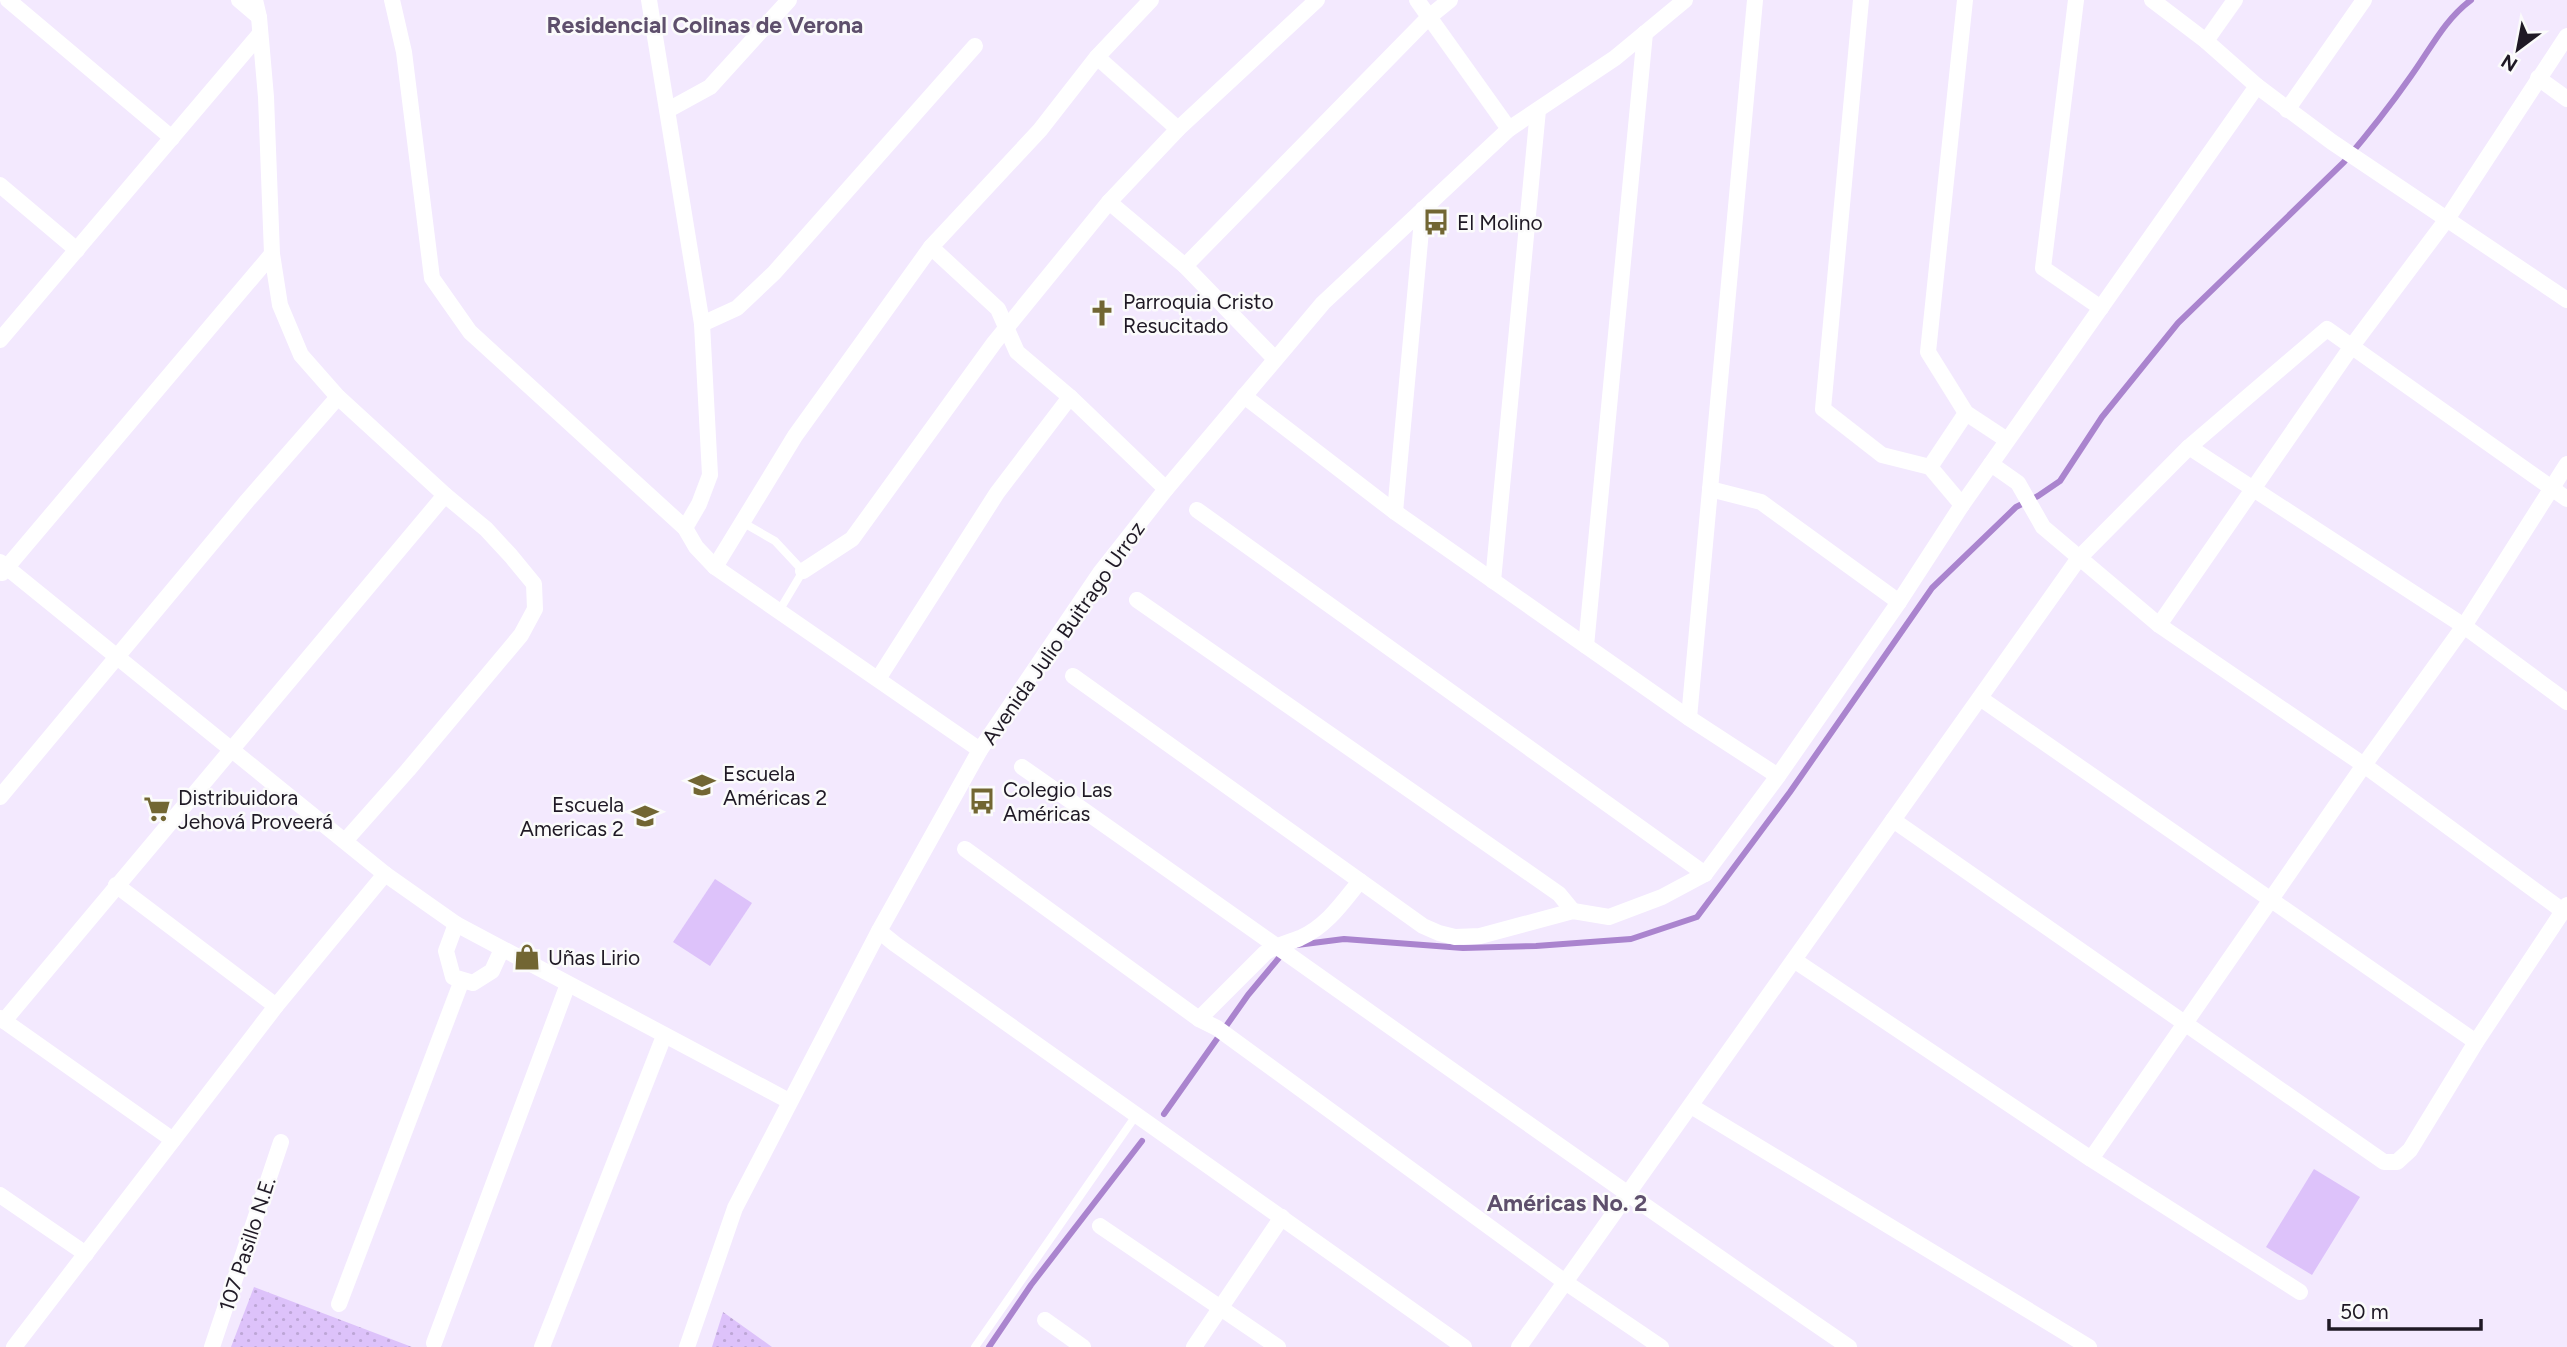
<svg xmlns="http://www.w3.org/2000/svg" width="2567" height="1347" font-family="Figtree,sans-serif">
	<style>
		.grass { fill: #ddc2fa }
		.park { fill: url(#park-dots) }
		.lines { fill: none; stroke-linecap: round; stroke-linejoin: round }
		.stream { stroke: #aa84ce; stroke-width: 6 }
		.lane { stroke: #fff; stroke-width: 8 }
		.street { stroke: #fff; stroke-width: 16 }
		.labels { text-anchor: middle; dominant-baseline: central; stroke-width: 5; stroke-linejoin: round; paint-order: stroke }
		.poi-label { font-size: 21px; fill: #1f1925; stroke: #fbfbfb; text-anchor: start }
		.street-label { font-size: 21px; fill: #1f1925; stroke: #fbfbfb }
		.neighbourhood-label { font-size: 23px; font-weight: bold; fill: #5e4f6c; stroke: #fbfbfb }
	</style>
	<defs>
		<pattern id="park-dots" width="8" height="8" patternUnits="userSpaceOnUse" patternTransform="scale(1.75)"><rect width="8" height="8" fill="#ddc2fa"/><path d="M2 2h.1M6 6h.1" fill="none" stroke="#bda6d6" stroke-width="1.8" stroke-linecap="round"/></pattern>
	</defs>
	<rect width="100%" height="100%" fill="#f3e9fe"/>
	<g class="grass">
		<polygon points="715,879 752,903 710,966 673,942"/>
		<polygon points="2314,1169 2360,1197 2312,1275 2266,1247"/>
	</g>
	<g class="park">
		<polygon points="254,1287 412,1347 231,1347"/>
		<polygon points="723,1312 772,1347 712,1347"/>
	</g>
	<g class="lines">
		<g class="stream">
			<path d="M1297,945L1344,939L1463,948L1536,946L1631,939L1697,917L1790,792L1932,588L2016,507L2038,496L2060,481L2102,417L2178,323L2344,162C2368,134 2390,106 2411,76C2430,50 2444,20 2471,0"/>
			<polyline points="1164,1114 1248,995 1283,953"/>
			<polyline points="989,1347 1031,1285 1142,1141"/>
		</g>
		<g class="lane">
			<polyline points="742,522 775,541 803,571 779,611"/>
			<polyline points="975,1347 1137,1114"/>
		</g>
		<g class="street">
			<polyline points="8,0 172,138"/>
			<polyline points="239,0 259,17"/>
			<polyline points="255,0 259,17 266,97 272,254 280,305 301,355 338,397 445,495 486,529 511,556 534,584 535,609 521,635 408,770 345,841"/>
			<polyline points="392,0 404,52 432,278 470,332 685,528 696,547 715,567 980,750"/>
			<polyline points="649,0 702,324 710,475 699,504 685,528"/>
			<polyline points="1417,0 1509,129"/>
			<polyline points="1861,0 1823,409 1882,455 1930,467"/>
			<polyline points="1965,0 1928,352 1966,413 2007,440"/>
			<polyline points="2076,0 2043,268 2101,308"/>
			<polyline points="2206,41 2235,0"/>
			<polyline points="1097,57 1178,129"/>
			<polyline points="2538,78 2567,99"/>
			<polyline points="2257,86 2332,142 2567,300"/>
			<polyline points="668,110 710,87 789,0"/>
			<polyline points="2287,110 2364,0"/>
			<polyline points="0,185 77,250"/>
			<polyline points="1109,202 1185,266 1275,359"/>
			<polyline points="931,247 998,309 1017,352 1070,397 1166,489"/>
			<polyline points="1185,266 1429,17 1450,0"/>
			<polyline points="702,324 737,308 774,273 975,46"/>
			<polyline points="0,340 259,35"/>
			<polyline points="1244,396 1395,512 1689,718 1778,776"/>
			<polyline points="2189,447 2464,626 2567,702"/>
			<polyline points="1991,464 2018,483 2043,527 2159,625 2364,765 2563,911"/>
			<polyline points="1710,489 1761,502 1899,602"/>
			<polyline points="1962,505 1930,467 1966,413"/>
			<polyline points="1197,510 1705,874"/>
			<polyline points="1395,512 1423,209"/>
			<polyline points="0,562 385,874 456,924 789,1101"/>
			<polyline points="715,567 795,436 931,247 1040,130 1097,57 1151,0"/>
			<polyline points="803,571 852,539 994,343 1109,202 1178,129 1317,0"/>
			<polyline points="2,573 272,254"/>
			<polyline points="1493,581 1538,110"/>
			<polyline points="1137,600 1559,894 1573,911"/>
			<polyline points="2159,625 2352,346 2447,219 2567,36"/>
			<polyline points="1586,646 1645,33"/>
			<polyline points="1073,676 1423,926 1439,933 1455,937 1480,936 1573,911 1609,917 1662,897 1705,874 1778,776 1899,602 1962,505 2257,86 2206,41 2152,0"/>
			<polyline points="878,679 997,493 1070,397"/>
			<polyline points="1980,698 2476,1042"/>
			<polyline points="1689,718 1755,0"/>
			<path d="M1022,767C1298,960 1571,1157 1849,1347"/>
			<polyline points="0,797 247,501 338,397"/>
			<polyline points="1893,820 2384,1162 2397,1162 2410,1150 2476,1042 2567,905"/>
			<polyline points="965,849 1199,1019 1217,1028 1565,1282 1661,1347"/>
			<polyline points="116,885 276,1006"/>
			<polyline points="456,924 446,951 453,977 473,983 492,971 502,949"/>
			<polyline points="879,931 895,944 1464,1347"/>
			<polyline points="1794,960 2091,1159 2300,1292"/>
			<polyline points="0,1018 173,1140"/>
			<path d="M1199,1019L1265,953C1276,945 1288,943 1300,938C1327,926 1343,902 1360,881"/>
			<polyline points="4,1021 445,495"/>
			<polyline points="1691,1106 2089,1347"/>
			<polyline points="2091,1159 2364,765 2464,626 2567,464"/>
			<polyline points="0,1195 86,1254"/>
			<polyline points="1100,1226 1278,1347"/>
			<polyline points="339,1304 462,980"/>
			<polyline points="1045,1320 1083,1347"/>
			<polyline points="434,1343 568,984"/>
			<polyline points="14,1347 276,1006 385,874"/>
			<polyline points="212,1347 281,1142"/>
			<polyline points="542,1347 664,1036"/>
			<polyline points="687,1347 735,1208 879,931 980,750 1100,573 1166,489 1323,303 1509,129 1615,58 1685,0"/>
			<polyline points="1194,1347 1282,1217"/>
			<polyline points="1519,1347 2079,558 2189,447 2327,329 2567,499"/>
		</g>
	</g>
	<defs>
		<g id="bus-bare" transform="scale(2.1)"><path d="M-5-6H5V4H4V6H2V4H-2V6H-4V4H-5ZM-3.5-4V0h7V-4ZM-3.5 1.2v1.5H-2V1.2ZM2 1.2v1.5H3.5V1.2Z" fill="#726633" stroke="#fbfbfb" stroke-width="2.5" paint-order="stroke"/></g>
		<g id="church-bare" transform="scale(2.1)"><path d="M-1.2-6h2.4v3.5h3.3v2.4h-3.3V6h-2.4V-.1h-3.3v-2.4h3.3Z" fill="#726633" stroke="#fbfbfb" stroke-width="2.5" paint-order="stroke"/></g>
		<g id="school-bare" transform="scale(2.1)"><path d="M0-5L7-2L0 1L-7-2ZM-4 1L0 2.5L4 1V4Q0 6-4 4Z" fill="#726633" stroke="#fbfbfb" stroke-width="2.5" paint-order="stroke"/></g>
		<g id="supermarket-bare" transform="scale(2.1)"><path d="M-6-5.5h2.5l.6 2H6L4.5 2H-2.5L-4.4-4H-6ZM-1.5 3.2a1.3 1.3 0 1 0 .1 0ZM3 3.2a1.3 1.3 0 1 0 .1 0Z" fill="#726633" stroke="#fbfbfb" stroke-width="2.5" paint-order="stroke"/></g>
		<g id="shop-bare" transform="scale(2.1)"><path d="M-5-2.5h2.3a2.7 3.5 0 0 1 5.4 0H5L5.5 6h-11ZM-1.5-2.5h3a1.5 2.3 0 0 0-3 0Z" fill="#726633" stroke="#fbfbfb" stroke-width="2.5" paint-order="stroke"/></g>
	</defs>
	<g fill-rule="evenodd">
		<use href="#bus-bare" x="1436" y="222"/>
		<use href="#church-bare" x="1102" y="313"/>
		<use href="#school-bare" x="702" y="785"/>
		<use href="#bus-bare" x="982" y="801"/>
		<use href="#supermarket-bare" x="157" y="809"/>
		<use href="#school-bare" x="645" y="816"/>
		<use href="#shop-bare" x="527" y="957"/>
	</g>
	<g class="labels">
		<g class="poi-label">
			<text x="1457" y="222">El Molino</text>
			<text x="1123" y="301">Parroquia Cristo<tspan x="1123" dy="24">Resucitado</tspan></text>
			<text x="723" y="773">Escuela<tspan x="723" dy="24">Américas 2</tspan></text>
			<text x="1003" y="789">Colegio Las<tspan x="1003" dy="24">Américas</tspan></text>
			<text x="178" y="797">Distribuidora<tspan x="178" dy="24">Jehová Proveerá</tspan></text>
			<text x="624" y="804" text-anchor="end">Escuela<tspan x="624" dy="24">Americas 2</tspan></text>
			<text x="548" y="957">Uñas Lirio</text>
		</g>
		<g class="street-label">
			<text transform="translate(1063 633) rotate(-55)">Avenida Julio Buitrago Urroz</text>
			<text transform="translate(247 1244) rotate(-72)">107 Pasillo N.E.</text>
		</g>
		<g class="neighbourhood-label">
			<text x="705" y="25">Residencial Colinas de Verona</text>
			<text x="1567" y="1203">Américas No. 2</text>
		</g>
	</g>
	<g transform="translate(2518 49) rotate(212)" stroke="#fbfbfb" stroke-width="5" paint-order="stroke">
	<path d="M0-5L12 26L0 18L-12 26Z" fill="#1f1925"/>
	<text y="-10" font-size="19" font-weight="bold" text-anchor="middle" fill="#1f1925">N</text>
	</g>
	<path d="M2329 1319v10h152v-10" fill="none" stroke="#1f1925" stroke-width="3.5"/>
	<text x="2340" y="1319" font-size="21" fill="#1f1925" stroke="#fbfbfb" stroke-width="5" paint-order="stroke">50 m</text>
</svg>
